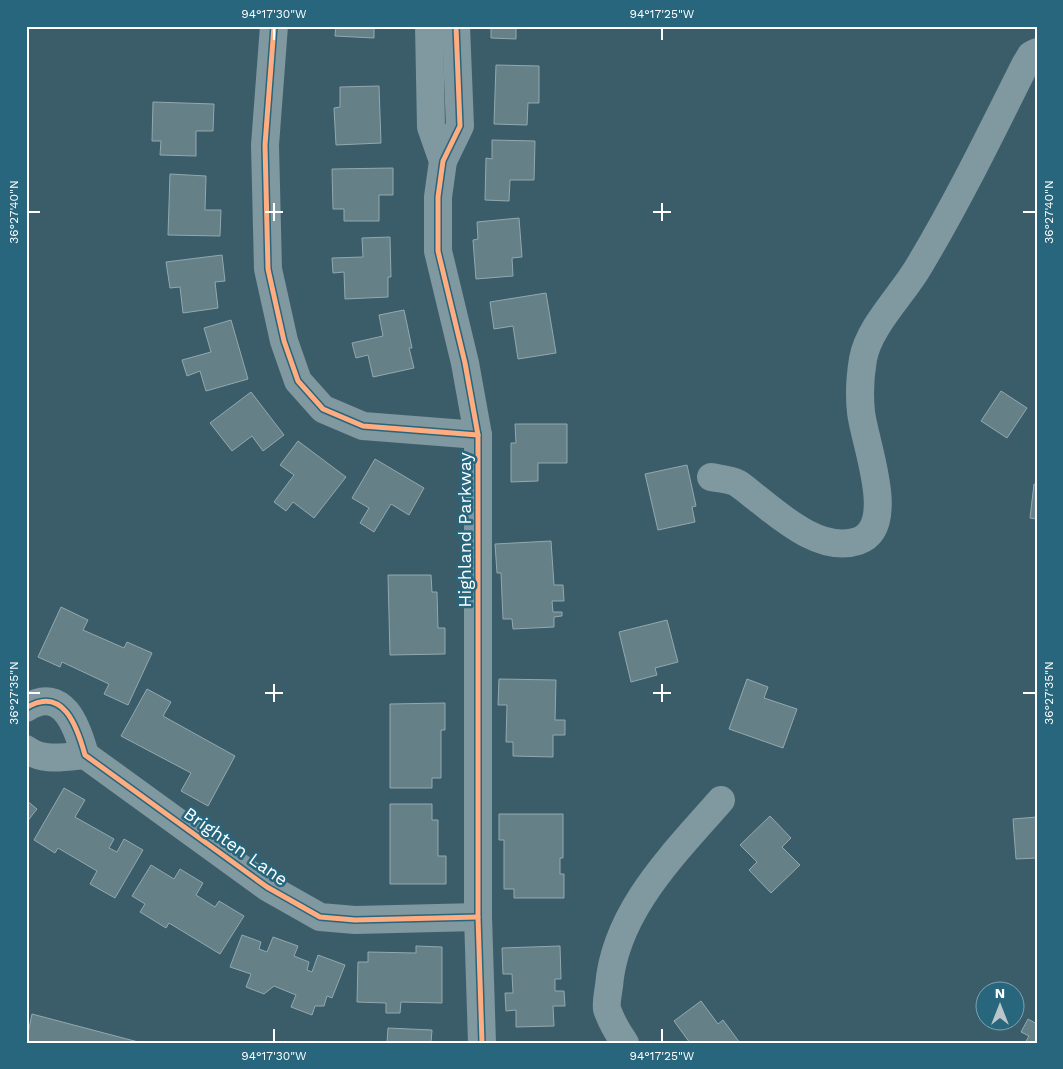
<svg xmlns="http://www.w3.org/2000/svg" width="1063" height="1069" font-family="'Work Sans',sans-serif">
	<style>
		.building { fill: #668088; stroke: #93a8af }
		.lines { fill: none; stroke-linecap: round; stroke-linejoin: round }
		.minor { stroke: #8098a0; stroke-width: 28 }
		.cycleway-casing { stroke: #27667d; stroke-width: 8 }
		.cycleway { stroke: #ffac80; stroke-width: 5 }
		.ticks { fill: none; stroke: #fff; stroke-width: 2 }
		.labels { text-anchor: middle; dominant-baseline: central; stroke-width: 5; stroke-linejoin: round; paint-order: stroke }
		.street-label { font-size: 18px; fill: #fff; stroke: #27667d }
		.neatline { fill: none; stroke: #fff; stroke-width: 2 }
		.ticks-label { font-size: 12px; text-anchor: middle; fill: #fff }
	</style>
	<rect width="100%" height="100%" fill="#3b5d69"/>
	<g class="building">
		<polygon points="336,26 374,26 374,38 335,36"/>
		<polygon points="491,26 516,26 516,39 491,38"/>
		<polygon points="496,65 539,66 539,103 528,103 527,125 494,124"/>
		<polygon points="379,86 381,143 336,145 334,108 340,107 340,87"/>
		<polygon points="153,102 214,104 213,131 196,131 196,156 160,155 161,141 152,141"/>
		<polygon points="492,140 535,141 534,180 510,180 509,201 485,200 486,158 492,159"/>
		<polygon points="393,168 393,195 379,195 379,221 344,221 344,209 333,209 332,169"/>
		<polygon points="170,174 206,176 205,210 221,210 220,236 168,235"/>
		<polygon points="519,218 522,257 512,258 513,276 476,279 473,240 478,239 477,222"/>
		<polygon points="390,237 391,277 388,277 388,297 345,299 344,272 333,273 332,258 363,257 362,238"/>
		<polygon points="222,255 225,281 215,282 218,308 183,313 180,287 170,288 166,262"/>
		<polygon points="546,293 556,353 518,359 513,326 494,329 490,302"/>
		<polygon points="404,310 412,348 409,348 414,368 373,377 368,355 356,358 352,343 383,336 379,315"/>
		<polygon points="231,320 248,379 206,391 200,371 187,376 182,360 211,352 204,328"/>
		<polygon points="1001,391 1027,408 1007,438 981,421"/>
		<polygon points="251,392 284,435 263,451 252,436 232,451 210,423"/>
		<polygon points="515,424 567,424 567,463 538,463 538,481 511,482 511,443 516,443"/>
		<polygon points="298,441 346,477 314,518 293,502 286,511 274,502 294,475 280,465"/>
		<polygon points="375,459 424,488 409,515 391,504 374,532 360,523 369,508 352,498"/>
		<polygon points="687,465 696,506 692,507 695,522 658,530 645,474"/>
		<polygon points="1034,484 1037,485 1037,519 1030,518"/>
		<polygon points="551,541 554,585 563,585 564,601 552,601 553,612 562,612 562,616 554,617 554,627 513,629 512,619 503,619 501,573 497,573 495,544"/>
		<polygon points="388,575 431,575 432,592 437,592 438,628 445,628 445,654 390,655"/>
		<polygon points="61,607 88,620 83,630 124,648 127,642 152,653 128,705 104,694 109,684 62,662 60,667 38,657"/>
		<polygon points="667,620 678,662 655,668 657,675 631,682 619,632"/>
		<polygon points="499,679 556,680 555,720 565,720 565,735 553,735 553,757 513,756 513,742 506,742 507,705 498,705"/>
		<polygon points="747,679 768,687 764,698 797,709 783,748 729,729"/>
		<polygon points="147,689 171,702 163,716 235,756 208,806 181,791 191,773 121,736"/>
		<polygon points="445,703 445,730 441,730 441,778 432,778 432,788 390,788 390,704"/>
		<polygon points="64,788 85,800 75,817 114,839 109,848 117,852 124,839 143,850 115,898 90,884 97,871 58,848 55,853 34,840"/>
		<polygon points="26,800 37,809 26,823"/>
		<polygon points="390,804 432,804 432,820 438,820 438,856 446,856 446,884 390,884"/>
		<polygon points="499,814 563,814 563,858 560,858 560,874 564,874 564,898 514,898 514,889 504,889 504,840 499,840"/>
		<polygon points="770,816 791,838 782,847 800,865 771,893 749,870 757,862 740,845"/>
		<polygon points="1037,817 1037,858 1016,859 1013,819"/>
		<polygon points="151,865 174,879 180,869 203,883 196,895 215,907 219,901 244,916 220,954 169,923 166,928 140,912 145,904 132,896"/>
		<polygon points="242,935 261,942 259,949 267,952 273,937 298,946 294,956 309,962 307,970 312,972 318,955 345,965 332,998 327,996 324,1006 315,1006 312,1015 291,1007 296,995 274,986 264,994 246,987 251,974 230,967"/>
		<polygon points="416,946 442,947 442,1003 401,1002 400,1013 386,1013 386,1003 357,1002 358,962 368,962 368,952 416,953"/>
		<polygon points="560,946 561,979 555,979 555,991 564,991 565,1006 553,1006 554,1026 516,1027 516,1010 506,1011 505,993 513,993 512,974 503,974 502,948"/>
		<polygon points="701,1001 718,1024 723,1020 740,1043 690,1043 674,1021"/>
		<polygon points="32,1014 142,1043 26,1043"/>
		<polygon points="1028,1019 1037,1024 1037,1043 1025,1043 1029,1036 1021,1032"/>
		<polygon points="388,1028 432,1030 431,1043 387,1043"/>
	</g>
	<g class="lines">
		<g class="minor">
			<polyline points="274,26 265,145 268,269 284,341 298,381 323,409 363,426 478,435"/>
			<polyline points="429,26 431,127 443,161"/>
			<polyline points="456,26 460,126 443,161 438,197 438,251 465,363 478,435 478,917 482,1043"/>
			<path d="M711,477C720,479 729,479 737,483C744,487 751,494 758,499C784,520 823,553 858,541C899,527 864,442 861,412C859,394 860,377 863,359C869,326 903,294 919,266C958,201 991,133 1025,65L1031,55L1037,52"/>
			<path d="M26,708C63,685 77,726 85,755L267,887L320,917L355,920L478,917"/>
			<path d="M26,749C43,762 66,757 85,755"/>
			<path d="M625,1043C618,1033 611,1021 607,1009C606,1003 608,993 609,986C615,911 674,854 721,800"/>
		</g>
		<g class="cycleway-casing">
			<g id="cycleway">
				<polyline points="274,26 265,145 268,269 284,341 298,381 323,409 363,426 478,435"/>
				<polyline points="456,26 460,126 443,161 438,197 438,251 465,363 478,435 478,917 482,1043"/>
				<path d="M26,708C63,685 77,726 85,755L267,887L320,917L355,920L478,917"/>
			</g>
		</g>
		<use href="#cycleway" class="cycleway"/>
	</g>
	<path class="ticks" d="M274,28V40M662,28V40M274,203V221M662,203V221M28,212H40M265,212H283M653,212H671M1023,212H1036M274,684V702M662,684V702M28,693H40M265,693H283M653,693H671M1023,693H1036M274,1029V1042M662,1029V1042"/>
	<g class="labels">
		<g class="street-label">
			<text transform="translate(464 530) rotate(-90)">Highland Parkway</text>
			<text transform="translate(236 846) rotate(35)">Brighten Lane</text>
		</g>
	</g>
	<rect width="1063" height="1069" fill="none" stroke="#27667d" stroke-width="55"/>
	<g transform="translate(1000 1006)"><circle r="24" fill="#27667d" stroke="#7da3b1"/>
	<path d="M0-4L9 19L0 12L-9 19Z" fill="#bac6ca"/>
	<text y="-8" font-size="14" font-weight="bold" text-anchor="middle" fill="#ffffff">N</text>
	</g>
	<rect x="28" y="28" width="1008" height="1014" class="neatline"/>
	<g class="ticks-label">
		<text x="274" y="18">94°17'30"W</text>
		<text x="662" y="18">94°17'25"W</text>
		<text transform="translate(14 212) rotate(-90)" y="4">36°27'40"N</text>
		<text transform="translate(1049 212) rotate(-90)" y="4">36°27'40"N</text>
		<text transform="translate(14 693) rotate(-90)" y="4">36°27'35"N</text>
		<text transform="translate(1049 693) rotate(-90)" y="4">36°27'35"N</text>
		<text x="274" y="1060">94°17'30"W</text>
		<text x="662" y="1060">94°17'25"W</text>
	</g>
</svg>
